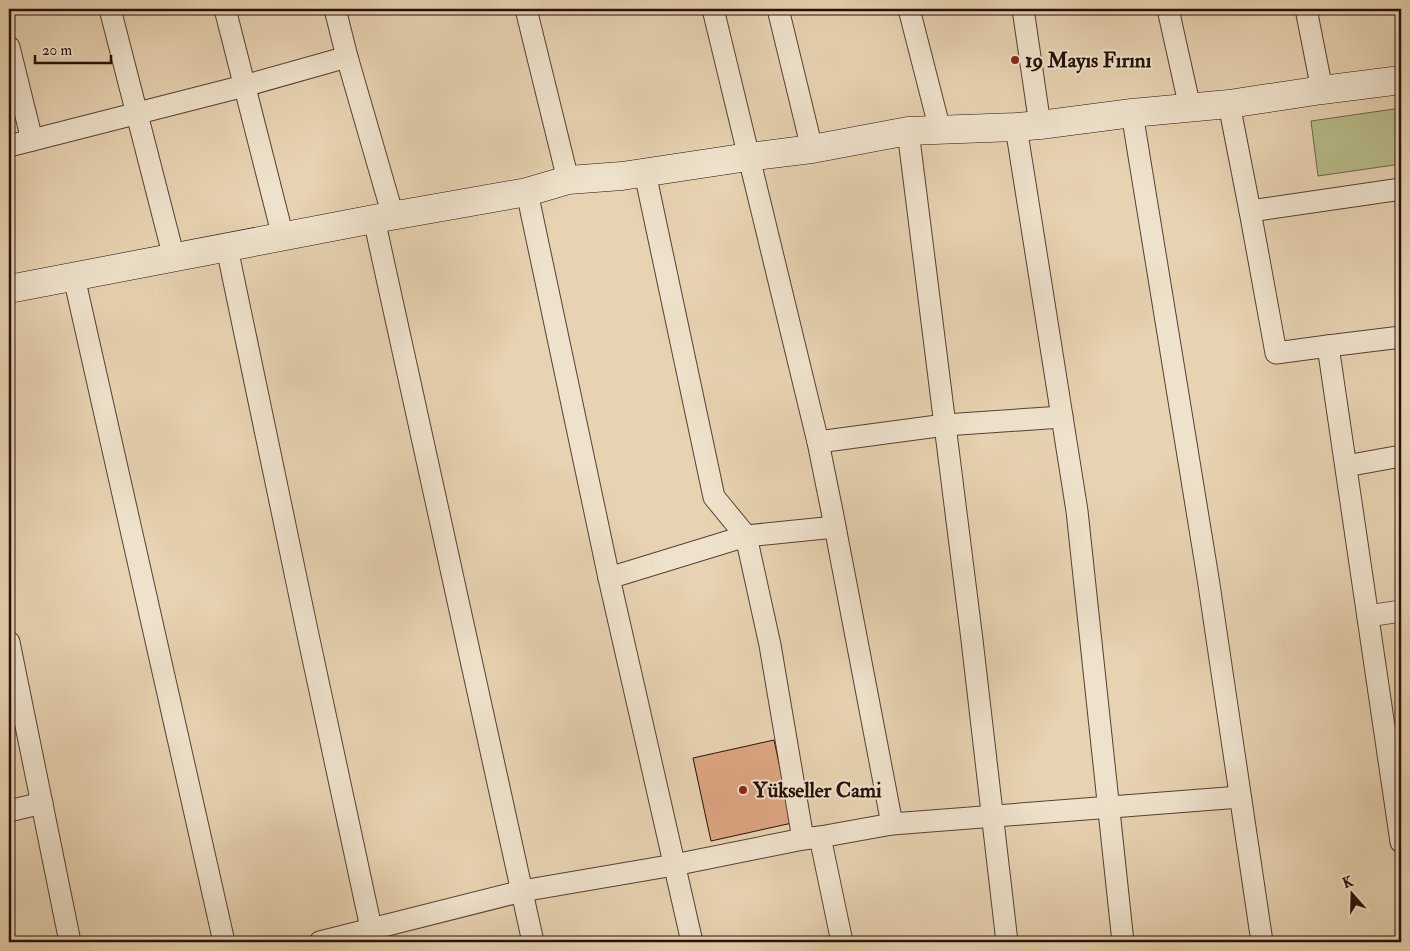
<svg xmlns="http://www.w3.org/2000/svg" width="1410" height="951" font-family="'IM FELL Double Pica',serif">
	<style>
		.green { fill: #b7bb8a; stroke: #6e664a }
		.building { fill: #dca581; stroke: #261009 }
		.lines { fill: none; stroke-linecap: round; stroke-linejoin: round }
		.minor-casing { stroke: #564033; stroke-width: 23 }
		.secondary-casing { stroke: #261009; stroke-width: 29 }
		.minor { stroke: #efe2cc; stroke-width: 21 }
		.secondary { stroke: #efe2cc; stroke-width: 28 }
		.poi-dot { fill: #8f2418; stroke: #efe2cc; stroke-width: 2 }
		.labels { text-anchor: middle; dominant-baseline: central; stroke-width: 4; stroke-linejoin: round; paint-order: stroke }
		.poi-label { font-size: 21px; font-weight: bold; fill: #261009; stroke: #efe2cc; text-anchor: start }
	</style>
	<rect width="100%" height="100%" fill="#e7d2b1"/>
	<filter id="stains"><feTurbulence type="fractalNoise" baseFrequency=".004" numOctaves="4"/><feColorMatrix values="0 0 0 0 .2 0 0 0 0 .09 0 0 0 0 .02 0 0 0 .5 -.17"/></filter>
	<radialGradient id="worn" r=".72"><stop offset=".6" stop-color="#630" stop-opacity="0"/><stop offset="1" stop-color="#630" stop-opacity=".3"/></radialGradient>
	<polygon class="green" points="1401,108 1401,164 1318,176 1311,121"/>
	<polygon class="building" points="774,740 792,823 711,841 693,758"/>
	<g class="lines">
		<g class="minor-casing">
			<g id="minor">
				<polyline points="110,9 174,258"/>
				<polyline points="225,9 283,237"/>
				<polyline points="335,9 347,57 393,216"/>
				<polyline points="526,9 568,180"/>
				<polyline points="713,9 818,442 832,511 892,824"/>
				<polyline points="778,9 812,149"/>
				<polyline points="909,9 940,130"/>
				<polyline points="1023,9 1040,125"/>
				<polyline points="1168,9 1190,108"/>
				<polyline points="1306,9 1322,90"/>
				<polyline points="9,47 32,140"/>
				<polyline points="1229,104 1250,211 1276,353 1328,346 1401,842"/>
				<polyline points="1132,113 1208,578 1262,942"/>
				<polyline points="1016,127 1077,511 1123,942"/>
				<polyline points="908,131 972,640 1007,942"/>
				<polyline points="9,146 244,86 347,57"/>
				<polyline points="645,173 714,497 746,536 770,645 803,839"/>
				<polyline points="527,192 609,578 692,942"/>
				<polyline points="1250,211 1401,189"/>
				<polyline points="374,219 533,942"/>
				<polyline points="227,248 308,635 374,942"/>
				<polyline points="74,277 224,942"/>
				<polyline points="1328,346 1401,337"/>
				<polyline points="818,442 945,425 1062,417"/>
				<polyline points="1346,466 1401,456"/>
				<polyline points="609,578 746,536 835,527"/>
				<polyline points="1368,616 1401,611"/>
				<polyline points="9,642 70,942"/>
				<polyline points="9,811 42,803"/>
				<polyline points="820,837 842,942"/>
				<polyline points="320,942 522,891 674,865 803,839 820,837 892,824 1240,797"/>
			</g>
		</g>
		<g class="secondary-casing">
			<polyline id="secondary" points="9,289 374,219 527,192 568,180 622,176 748,157 812,149 908,131 1016,127 1040,125 1132,113 1229,104 1322,90 1401,80"/>
		</g>
		<use href="#minor" class="minor"/>
		<use href="#secondary" class="secondary"/>
	</g>
	<g class="poi-dot">
		<circle cx="1015" cy="60" r="5"/>
		<circle cx="743" cy="790" r="5"/>
	</g>
	<g class="labels">
		<g class="poi-label">
			<text x="1025" y="60">19 Mayıs Fırını</text>
			<text x="753" y="790">Yükseller Cami</text>
		</g>
	</g>
	<rect width="1410" height="951" fill="none" stroke="#e7d2b1" stroke-width="30"/>
	<rect x="10" y="10" width="1390" height="931" fill="none" stroke="#261009" stroke-width="2.5"/>
	<rect x="15" y="15" width="1380" height="921" fill="none" stroke="#261009"/>
	<g transform="translate(1352 894) rotate(340)" stroke="#efe2cc" stroke-width="4" paint-order="stroke">
	<path d="M0-4L9 19L0 12L-9 19Z" fill="#261009"/>
	<text y="-8" font-size="14" font-weight="bold" text-anchor="middle" fill="#261009">K</text>
	</g>
	<path d="M35 55v8h76v-8" fill="none" stroke="#261009" stroke-width="2.5"/>
	<text x="42" y="55" font-size="15" fill="#261009" stroke="#efe2cc" stroke-width="4" paint-order="stroke">20 m</text>
	<rect width="100%" height="100%" filter="url(#stains)"/>
	<rect width="100%" height="100%" fill="url(#worn)"/>
</svg>
